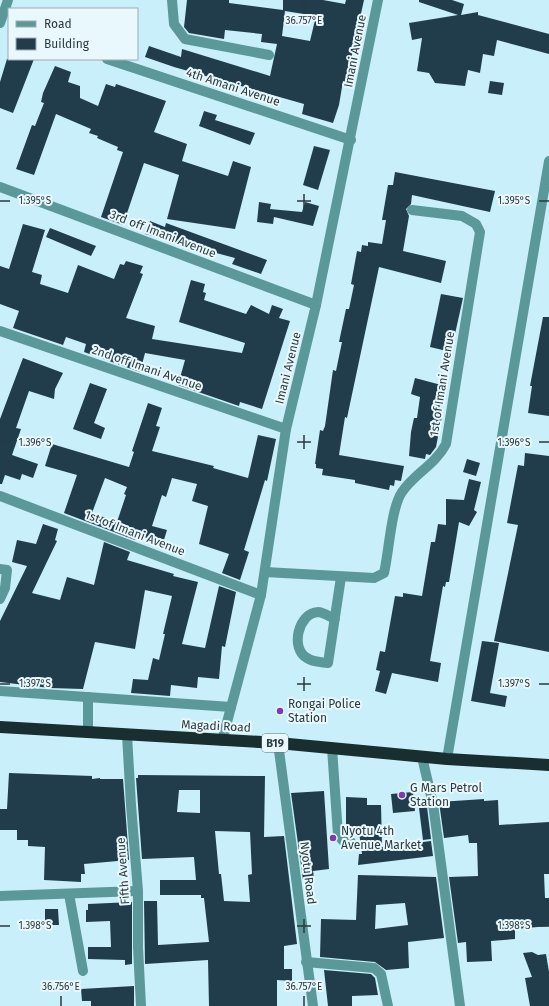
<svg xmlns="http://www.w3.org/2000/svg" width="549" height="1006" font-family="'Fira Sans',sans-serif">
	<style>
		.building { fill: #213d4c; fill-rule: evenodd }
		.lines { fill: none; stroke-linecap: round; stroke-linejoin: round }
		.minor { stroke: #5b9899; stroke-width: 10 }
		.highway { stroke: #182e2f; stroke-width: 12 }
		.ticks { fill: none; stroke: #2a3a3e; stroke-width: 1.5 }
		.poi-dot { fill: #7e3aae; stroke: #e8f8fc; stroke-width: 1.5 }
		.labels { text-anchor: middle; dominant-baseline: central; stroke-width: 4; stroke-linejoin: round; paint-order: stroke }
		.shield { fill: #e8f8fc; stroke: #637377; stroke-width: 1 }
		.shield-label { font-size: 11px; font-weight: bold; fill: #2a3a3e }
		.street-label { font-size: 12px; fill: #2a3a3e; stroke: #e8f8fc }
		.poi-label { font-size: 12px; fill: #2a3a3e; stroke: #e8f8fc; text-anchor: start }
		.ticks-label { font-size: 10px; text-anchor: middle; fill: #2a3a3e; stroke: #e8f8fc; stroke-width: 4; stroke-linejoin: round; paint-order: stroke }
	</style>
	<rect width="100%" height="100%" fill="#c8effa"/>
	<g class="building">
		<path d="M187,0H229V3L283,10V0H323L345,4L346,0H364L346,82L343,81L339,105L333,123L302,114L304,104L174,67L145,57L149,46L181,57L182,49L270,76L277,44L261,42L262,34L225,30L224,39L189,33L184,27ZM285,11L316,16L310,41L282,36Z"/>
		<polygon points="419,0 452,0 464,4 461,15 478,12 478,15 549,34 549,54 497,40 494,56 483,54 480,73 468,70 465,86 435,83 429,73 417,71 422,38 412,40 409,23 458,15 419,2"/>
		<polygon points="7,59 34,59 13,113 0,108 0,82"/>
		<polygon points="55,66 71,72 68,82 80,86 80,98 98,106 106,84 115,87 116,84 166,101 154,132 187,144 182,161 228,176 233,161 251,167 235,229 167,219 179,175 144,163 123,225 101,217 123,152 117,150 118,147 97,138 98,136 89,133 91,129 56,114 34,175 16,169 32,125 35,126 44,103 41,102 43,93"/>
		<polygon points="490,81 504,83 502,95 488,93"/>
		<polygon points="204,111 217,115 215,120 255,133 250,145 199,126"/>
		<polygon points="314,146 330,150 318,190 303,185"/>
		<polygon points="395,172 495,191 490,212 412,195 411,204 406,209 409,216 403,251 446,261 441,283 379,267 347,418 345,417 339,455 404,466 401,481 395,480 394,486 390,485 389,490 355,483 355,480 322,475 323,469 316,468 316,464 315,464 320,430 323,431 325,426 333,370 336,371 342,342 339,342 346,309 349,309 354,285 351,284 357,251 361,252 362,245 368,246 368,242 382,244 386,220 382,220 388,185 393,185"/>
		<polygon points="259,202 271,204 270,209 302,212 305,202 319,206 313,226 274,217 273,224 257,222"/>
		<polygon points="150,221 165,227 166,223 267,260 261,274 232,264 235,258 145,234"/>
		<polygon points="23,224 45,230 32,272 42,275 40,284 68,293 78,265 114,279 120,264 124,265 126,261 143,266 140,273 143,274 126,318 155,326 152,339 242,353 245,343 179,322 191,280 205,284 203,292 206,293 204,300 246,314 251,305 269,314 272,305 283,309 279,318 290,321 262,409 240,402 239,406 178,385 185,360 145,353 140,372 84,352 86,344 66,337 63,345 13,328 19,311 0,304 0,266 9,269"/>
		<polygon points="50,228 96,246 91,256 46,237"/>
		<polygon points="441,294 463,298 451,352 430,347"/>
		<polygon points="543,317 549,317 549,416 528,413 532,386 530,386"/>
		<polygon points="23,358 63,373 55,389 54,399 29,391 16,428 21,429 12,455 38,464 33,478 22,474 20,480 5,475 2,484 0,484 0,419"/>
		<polygon points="415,378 445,386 437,416 442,416 436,447 430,455 426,454 425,459 409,456 411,432 414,418 417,418 420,397 411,394"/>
		<polygon points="90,383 107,389 94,423 105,428 101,439 73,429"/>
		<path d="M148,403L162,408L156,426L160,427L152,451L214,466L213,468L248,478L258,435L276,439L267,481L265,480L244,550L249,552L240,580L222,573L229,554L199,544L208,506L192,501L197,484L172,478L166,497L162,495L152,526L167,530L163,543L137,535L135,540L64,513L77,475L45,466L52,444L129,467L134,452L132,451ZM105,478L127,487L124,494L126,495L117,522L92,513Z"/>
		<polygon points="525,453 549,456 549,652 494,641 518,525 507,523 518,465 524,466"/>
		<polygon points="467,459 480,463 476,476 463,472"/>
		<polygon points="469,479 481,482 474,510 477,512 469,526 459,522 449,582 446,582 445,587 443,586 430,661 441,663 438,682 392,673 386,694 375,691 380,671 376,670 380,651 385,652 395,596 403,597 403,593 422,596 431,542 435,542 438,524 446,525 446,499 464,500"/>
		<polygon points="43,524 58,529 55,540 57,541 32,593 60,600 67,577 94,585 104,542 130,552 127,560 174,574 173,576 198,582 182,644 205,648 219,586 236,592 225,647 222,646 219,679 198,677 197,688 171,685 170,696 131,693 133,679 148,680 153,658 159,660 165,634 163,634 172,596 145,590 135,649 95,642 83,689 50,688 0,682 0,621 27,566 12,562 17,540 36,544"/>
		<polygon points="482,641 499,643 490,693 507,696 505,707 471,701"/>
		<polygon points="9,773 92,776 92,779 100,778 100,779 123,779 129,860 84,864 85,874 81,874 81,882 44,880 45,847 28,846 28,840 17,840 17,830 0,830 0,809 7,809"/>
		<path d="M138,775L265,776L264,837L284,836L297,944L284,946V969H292V981L277,980V1006H209L208,960L145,964L144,901H157L158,945L209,942L204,898H201V895H160V880H196L194,857L142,859L136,778H138ZM179,790H200V813L177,812ZM215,831L250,832L252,874L248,875L250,902L224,901L221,874H219Z"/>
		<polygon points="324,791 329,869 313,871 314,878 303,880 291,793"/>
		<polygon points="413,792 415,811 393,813 391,794"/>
		<polygon points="346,797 367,798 367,805 381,805 382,847 431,841 433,856 358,865 359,854 362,854 359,832 346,832"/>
		<polygon points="484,799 484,801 498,800 499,825 549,822 549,874 544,874 545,898 549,898 549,926 515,929 515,939 491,941 492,961 467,962 466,942 458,943 449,877 478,876 477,843 469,843 468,835 444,838 439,802"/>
		<polygon points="427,807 431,839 423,840 419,808"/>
		<path d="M358,875L436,877L444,938L408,942L409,968L386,970L375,962L320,957L321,919L356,920ZM405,903L408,925L375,929L376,905Z"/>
		<polygon points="132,902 132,964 125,965 125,960 88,959 88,947 111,947 110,921 86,922 86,910 88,910 88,904"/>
		<polygon points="45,909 58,909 59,925 45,925"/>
		<polygon points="532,952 538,955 546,954 549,972 549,1006 530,1006 525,978 532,977 523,953"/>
		<polygon points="324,970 371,974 375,978 378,995 352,996 352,1006 328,1006"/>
		<polygon points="134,986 134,1006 91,1006 91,1001 82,1001 81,989"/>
	</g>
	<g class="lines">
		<g class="minor">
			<polyline points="172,0 174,24 185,39 269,55"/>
			<polyline points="0,23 8,0"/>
			<polyline points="107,59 351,140"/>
			<polyline points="0,187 316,305"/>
			<polyline points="0,331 286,429"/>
			<polyline points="0,496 261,595"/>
			<polyline points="0,569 7,570 5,588 0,599"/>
			<path d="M265,572L374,578L384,573C389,552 391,508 402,492C415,473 435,465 446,444L480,232L476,224L462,216L412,210"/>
			<path d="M335,619C330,617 323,612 318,612C298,613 290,649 307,658C312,662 321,662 328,663L341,577"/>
			<polyline points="0,691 231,707"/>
			<polyline points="88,733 88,697"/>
			<polyline points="127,735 131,805 138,891 138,947 141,1006"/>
			<polyline points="222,741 261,595 286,429 316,305 378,0"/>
			<polyline points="278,743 313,1006"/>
			<polyline points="332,748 338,835 344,842 351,842"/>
			<polyline points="422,757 433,804 460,1006"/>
			<polyline points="447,759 549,161"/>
			<polyline points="69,894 83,971"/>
			<polyline points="0,896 138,891"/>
			<polyline points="306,962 374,968 381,974 388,1006"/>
		</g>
		<polyline class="highway" points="0,727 278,743 447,759 549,765"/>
	</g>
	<path class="ticks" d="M304,0V10M304,194V208M0,201H10M297,201H311M539,201H549M304,435V449M0,442H10M297,442H311M539,442H549M304,677V691M0,684H10M297,684H311M539,684H549M304,919V933M0,926H10M297,926H311M539,926H549M61,996V1006M304,996V1006"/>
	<g class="poi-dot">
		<circle cx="280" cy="711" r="4"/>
		<circle cx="402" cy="795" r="4"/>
		<circle cx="333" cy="838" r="4"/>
	</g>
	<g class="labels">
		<rect class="shield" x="262" y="734" width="26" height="18" rx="3"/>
		<g class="shield-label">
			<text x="275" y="743">B19</text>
		</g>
		<g class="street-label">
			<text transform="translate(355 51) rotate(-79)">Imani Avenue</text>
			<text transform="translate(233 87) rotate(18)">4th Amani Avenue</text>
			<text transform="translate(163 234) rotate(21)">3rd off Imani Avenue</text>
			<text transform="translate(147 368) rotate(19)">2nd off Imani Avenue</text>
			<text transform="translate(288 368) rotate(-76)">Imani Avenue</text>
			<text transform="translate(442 384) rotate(-81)">1st of Imani Avenue</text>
			<text transform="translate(135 533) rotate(21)">1st of Imani Avenue</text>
			<text transform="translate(216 726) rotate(3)">Magadi Road</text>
			<text transform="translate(123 871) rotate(-94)">Fifth Avenue</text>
			<text transform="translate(308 873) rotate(83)">Nyotu Road</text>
		</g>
		<g class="poi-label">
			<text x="288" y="704">Rongai Police<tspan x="288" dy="14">Station</tspan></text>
			<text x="410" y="788">G Mars Petrol<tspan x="410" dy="14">Station</tspan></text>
			<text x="341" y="831">Nyotu 4th<tspan x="341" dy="14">Avenue Market</tspan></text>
		</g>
	</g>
	<g class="ticks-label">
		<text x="304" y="24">36.757°E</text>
		<text x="35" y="204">1.395°S</text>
		<text x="514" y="204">1.395°S</text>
		<text x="35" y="446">1.396°S</text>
		<text x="514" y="446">1.396°S</text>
		<text x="35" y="687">1.397°S</text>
		<text x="514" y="687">1.397°S</text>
		<text x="35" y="929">1.398°S</text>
		<text x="514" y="929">1.398°S</text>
		<text x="61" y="990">36.756°E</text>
		<text x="304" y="990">36.757°E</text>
	</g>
	<rect x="8" y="8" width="130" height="52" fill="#e8f8fc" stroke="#9cacb0"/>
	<rect x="16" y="21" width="20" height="6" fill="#5b9899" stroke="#9cacb0"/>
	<text x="44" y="28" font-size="12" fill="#2a3a3e">Road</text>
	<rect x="16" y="38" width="20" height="12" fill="#213d4c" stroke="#9cacb0"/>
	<text x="44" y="48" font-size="12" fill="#2a3a3e">Building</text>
</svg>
